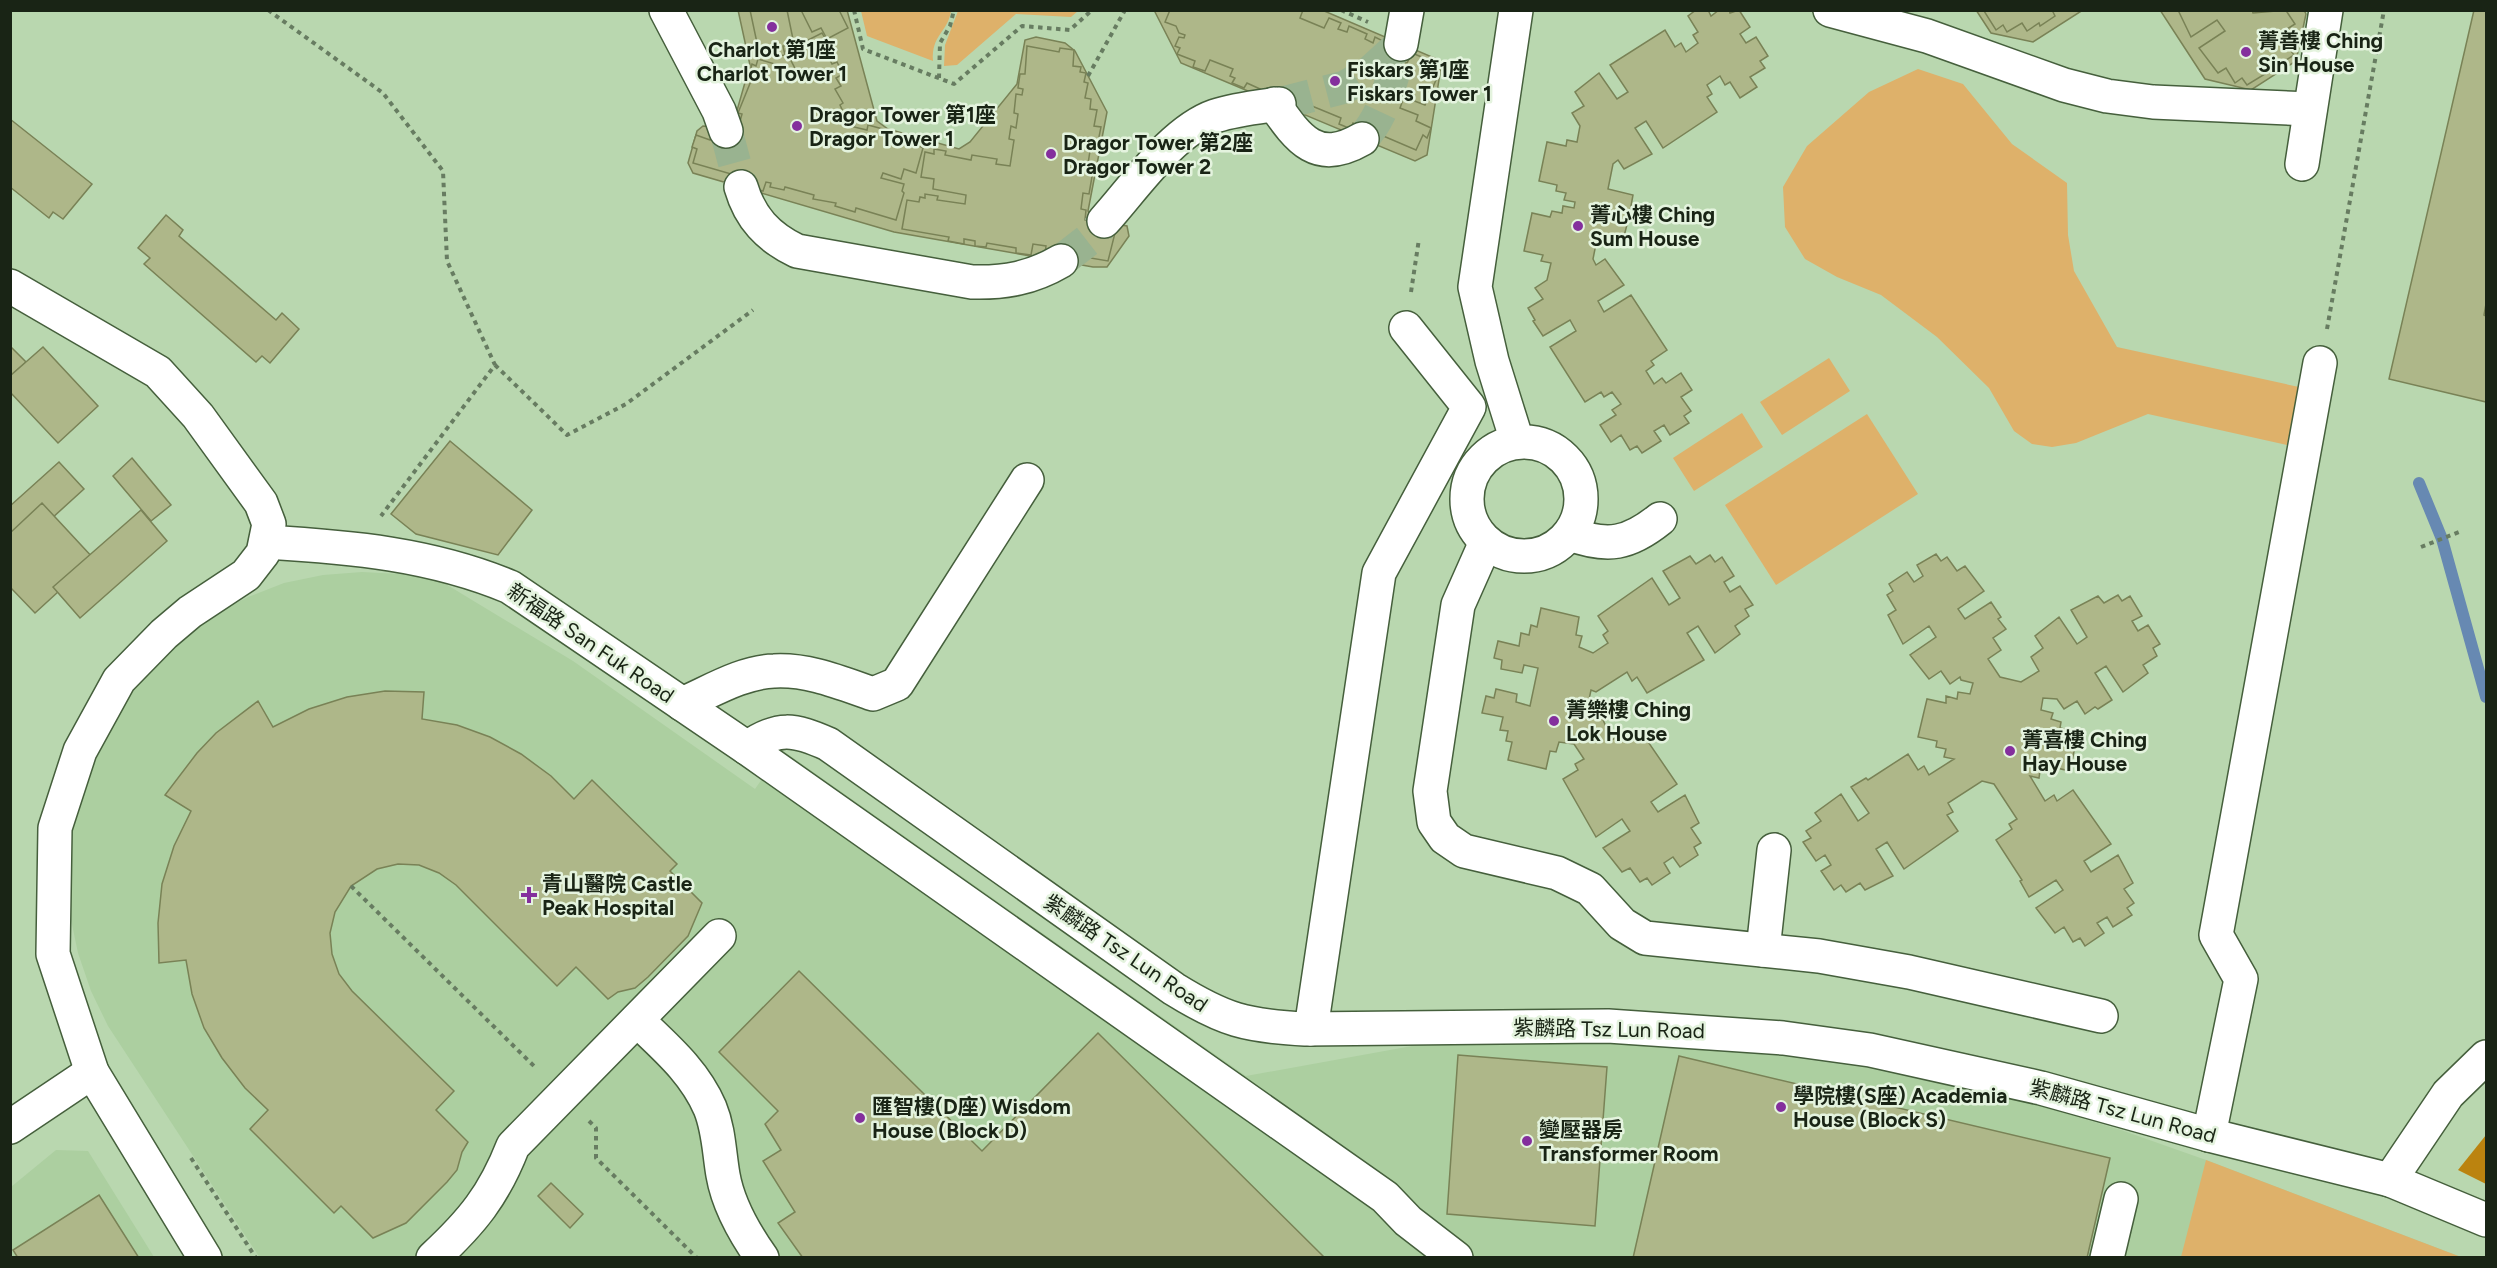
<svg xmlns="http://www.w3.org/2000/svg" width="2497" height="1268" font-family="Figtree,'Noto Sans TC',sans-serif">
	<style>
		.built { fill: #accfa0 }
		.green { fill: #deb16a }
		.forest { fill: #bb830f }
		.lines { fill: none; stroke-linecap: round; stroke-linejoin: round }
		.stream { stroke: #6789b2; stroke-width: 12 }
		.building { fill: #aeb789; stroke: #798256; stroke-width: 1.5 }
		.minor-tunnel { stroke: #99b390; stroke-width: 33; stroke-dasharray: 33 16; stroke-linecap: butt }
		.minor-casing { stroke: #455f3c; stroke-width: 36 }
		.path { stroke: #677c61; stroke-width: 4; stroke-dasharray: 4.5 4.5; stroke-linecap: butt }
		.minor { stroke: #fff; stroke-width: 33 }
		.poi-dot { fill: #842f9d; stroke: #e4f3de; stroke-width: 2 }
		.labels { text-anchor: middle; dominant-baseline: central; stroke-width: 5; stroke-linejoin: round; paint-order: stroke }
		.poi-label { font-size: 21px; font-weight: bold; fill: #192415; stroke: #e4f3de; text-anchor: start }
		.street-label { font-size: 21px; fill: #192415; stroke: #e4f3de }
	</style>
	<rect width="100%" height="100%" fill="#b9d7af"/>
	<g class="built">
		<polygon points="362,572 400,574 439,580 573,661 755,789 782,750 1246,1076 1434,1042 1609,1044 1695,1048 1781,1056 1867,1068 2037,1105 2121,1130 2206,1160 2461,1257 260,1258 108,1026 91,991 78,953 70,915 69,836 105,726 152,663 213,615 248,597 284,583 323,575"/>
		<polygon points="56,1150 88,1151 154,1257 11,1258 11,1187"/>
	</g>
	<g class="green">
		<path d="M861,11V10L951,11C948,32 931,35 933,61L867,36Z"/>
		<polygon points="958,11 958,10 1078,11 1071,17 1016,14 957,65 944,66 945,45"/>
		<polygon points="1918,69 1963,84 2012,144 2067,183 2068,235 2074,271 2117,347 2299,387 2287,445 2148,414 2076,443 2052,447 2032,444 2014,431 1989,388 1937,337 1881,295 1837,277 1805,259 1785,227 1783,187 1807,146 1869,92"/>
		<polygon points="1829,358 1850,391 1782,435 1760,402"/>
		<polygon points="1742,413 1763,447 1694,491 1673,458"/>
		<polygon points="1867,414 1918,494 1776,585 1725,505"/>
		<polygon points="2206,1160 2461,1257 2181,1257"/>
	</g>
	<polygon class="forest" points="2486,1135 2486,1184 2458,1170"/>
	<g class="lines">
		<polyline class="stream" points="2419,483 2442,539 2486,697"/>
	</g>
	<g class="building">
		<polygon points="738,10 847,10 877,121 888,129 959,149 970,142 1017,84 1025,40 1036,37 1065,43 1075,51 1107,112 1088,211 1091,217 1099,221 1127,226 1129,236 1107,267 1093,267 894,232 693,173 688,163 697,131 703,126 732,128 750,65"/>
		<polygon points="750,10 787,10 794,44 783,46 785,55 760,57"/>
		<polygon points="801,10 839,10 848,28 827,39 821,28 812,32"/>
		<polygon points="1154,10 1322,10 1439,60 1441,67 1427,155 1415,161 1181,63"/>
		<polygon points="1170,10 1303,10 1300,18 1324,28 1329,18 1341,23 1338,29 1347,32 1349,26 1367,34 1365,39 1373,43 1375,37 1387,43 1382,53 1407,63 1412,53 1424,58 1421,64 1440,71 1425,105 1404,97 1400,108 1418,115 1416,121 1431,128 1427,138 1423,135 1416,150 1353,123 1351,129 1339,124 1341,118 1312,106 1310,112 1298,107 1300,101 1287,96 1258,94 1260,89 1247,83 1244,88 1232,83 1235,78 1230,76 1233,69 1210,60 1205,71 1193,67 1195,61 1177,54 1180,48 1175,46 1179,37 1184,38 1185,35 1179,33 1176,26 1165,22"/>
		<polygon points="1696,10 1708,10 1711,16 1719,10 1729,10 1730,13 1739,10 1750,27 1740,34 1746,43 1756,37 1768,56 1760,61 1765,68 1750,77 1757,87 1740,98 1730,82 1725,85 1720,76 1707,85 1712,94 1707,97 1717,112 1663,148 1646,121 1635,128 1652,154 1624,169 1618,160 1613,164 1608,189 1633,195 1629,217 1623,240 1598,234 1593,259 1596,265 1605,259 1624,285 1598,301 1604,312 1631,295 1667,350 1651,361 1654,365 1646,371 1654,384 1662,378 1666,383 1681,373 1692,390 1681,397 1691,411 1684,416 1689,423 1670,435 1664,425 1654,431 1661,441 1642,453 1637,446 1630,450 1621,435 1611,442 1600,425 1616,415 1612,410 1621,404 1612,392 1604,397 1601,392 1585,402 1550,347 1576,331 1570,320 1543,336 1533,321 1535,320 1528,308 1543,299 1535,288 1547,280 1551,263 1541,261 1543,255 1524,251 1532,213 1550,217 1552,211 1562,213 1563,206 1574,208 1575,202 1564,200 1566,193 1556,191 1557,185 1539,181 1547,142 1566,146 1567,140 1577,142 1580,126 1572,113 1584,106 1575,92 1599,73 1617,99 1628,92 1610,65 1665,30 1675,47 1681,43 1686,52 1698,43 1693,35 1698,32 1688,16"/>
		<polygon points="1976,10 2083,10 2033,42 1991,33"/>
		<polygon points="2052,10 2055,16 2040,26 2039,23 2027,31 2022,23 2007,32 2003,25 1996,30 1984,11"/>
		<polygon points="2160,10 2304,10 2306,14 2296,61 2251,90 2205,79"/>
		<polygon points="2178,10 2252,10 2253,13 2289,10 2287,12 2295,24 2287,29 2296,44 2289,48 2294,55 2275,67 2269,57 2259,64 2265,74 2247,85 2242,78 2235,83 2226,68 2218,73 2199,48 2225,31 2217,20 2191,37"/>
		<polygon points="2474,10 2486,10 2486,304 2484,315 2486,316 2486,402 2389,379"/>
		<polygon points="822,33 830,47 825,50 832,64 837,62 843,74 836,78 841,86 835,89 843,103 840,105 845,116 835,121 843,123 844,118 856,122 854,127 867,130 868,125 894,132 892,138 906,142 907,137 919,140 917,145 923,148 916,173 904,169 901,179 883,173 881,178 904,184 902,191 904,193 896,220 856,208 855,212 835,206 836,203 813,199 814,195 785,187 784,190 770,187 771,183 766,182 763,191 743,186 745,178 693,163 697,149 692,147 696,135 710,140 712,133 735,139 742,114 738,113 753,76 749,75 752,64 756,66 758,59 785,67 782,78 790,83 800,78 786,51"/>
		<polygon points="1027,46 1059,52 1060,48 1074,50 1073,66 1081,67 1080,72 1086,73 1084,82 1088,83 1085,98 1091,99 1090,109 1097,110 1094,126 1101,127 1096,152 1090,151 1087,170 1093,171 1089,194 1083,193 1081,209 1086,210 1085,220 1102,223 1100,231 1115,233 1108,261 1061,253 1045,254 1046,246 1033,244 1031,255 1016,253 1016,248 987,243 986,247 975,246 975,241 964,239 964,244 948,241 949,237 902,229 907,200 919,202 920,197 925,198 925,194 938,196 937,200 965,204 966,195 933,189 934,179 921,177 925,152 934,154 934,149 946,151 945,155 971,160 972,155 997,159 996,164 1010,166 1014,140 1009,139 1011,126 1016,128 1018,114 1014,113 1016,94 1022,95 1023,89 1018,88 1020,74 1025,74"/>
		<polygon points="10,119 92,184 63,219 53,212 49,218 10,187"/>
		<polygon points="166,215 183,230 179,236 276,320 282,313 299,329 270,363 262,356 256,362 144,264 150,258 138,248"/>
		<polygon points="10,346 26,362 10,376"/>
		<polygon points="43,347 98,406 58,443 10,392 10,376"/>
		<polygon points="450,441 532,510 498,555 416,534 391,514"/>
		<polygon points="132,458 171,505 151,521 113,476"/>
		<polygon points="59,462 84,489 18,549 10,541 10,506"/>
		<polygon points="42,503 94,559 35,613 10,587 10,533"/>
		<polygon points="141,510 167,541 80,618 53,587"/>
		<polygon points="1936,554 1941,561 1947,557 1957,571 1965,566 1984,591 1958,609 1965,619 1991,602 2001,617 1998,619 2006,629 1993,638 2001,650 1988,659 2000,677 2021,682 2039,671 2031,657 2043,648 2035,636 2059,617 2077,644 2087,637 2071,610 2098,596 2104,603 2118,595 2122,601 2130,596 2142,616 2132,621 2138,631 2148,625 2160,644 2153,648 2157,656 2143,665 2148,673 2123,692 2106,666 2095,673 2112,700 2098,709 2095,707 2085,714 2077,701 2064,709 2057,699 2043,698 2041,710 2053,713 2051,719 2061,722 2060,728 2078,732 2070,771 2052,767 2050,773 2040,771 2039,778 2030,776 2045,801 2054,795 2057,801 2073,790 2111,844 2084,861 2091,872 2118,855 2133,883 2124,889 2134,903 2127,908 2132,915 2113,927 2107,917 2097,923 2104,933 2085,946 2080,938 2073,942 2064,927 2055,933 2036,908 2063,890 2056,880 2029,897 2020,881 2022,880 1996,840 2012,829 2009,824 2017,819 1994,784 1982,781 1948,803 1953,812 1947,815 1958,831 1904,869 1887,842 1876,849 1893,876 1865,890 1860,883 1846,892 1841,885 1834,890 1821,871 1831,865 1825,855 1816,861 1803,842 1811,838 1806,831 1821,821 1815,813 1841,794 1858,821 1869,813 1851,787 1866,778 1868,780 1908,754 1918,770 1924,766 1929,775 1954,759 1944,757 1946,749 1936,747 1937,741 1918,737 1927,699 1946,703 1946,696 1957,699 1958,692 1970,694 1973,683 1961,680 1960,677 1950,684 1941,671 1929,679 1910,655 1936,637 1929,626 1903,644 1888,615 1896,610 1887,595 1893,591 1889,584 1907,572 1914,582 1923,576 1917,565"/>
		<polygon points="1710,555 1715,562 1722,557 1734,576 1724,582 1730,592 1740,586 1753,605 1745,609 1749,616 1735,626 1740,634 1715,653 1698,626 1687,633 1704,660 1647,693 1637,677 1632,681 1627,672 1596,692 1591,690 1587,709 1599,711 1612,740 1620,735 1624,740 1640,730 1677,784 1651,802 1658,812 1685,795 1699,823 1691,828 1701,843 1694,847 1698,855 1680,867 1673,857 1664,863 1670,873 1652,885 1647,878 1640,882 1630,868 1622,872 1603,848 1630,831 1622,819 1596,837 1563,779 1578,770 1575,764 1584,759 1574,744 1559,742 1556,752 1550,751 1546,769 1508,760 1512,742 1506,741 1508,731 1500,730 1503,717 1482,713 1486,696 1494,698 1496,689 1517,694 1516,702 1530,706 1538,668 1524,665 1522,673 1501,669 1502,660 1494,658 1498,641 1519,646 1521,633 1529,635 1531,625 1537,627 1541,608 1579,617 1576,635 1582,636 1579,647 1593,653 1608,643 1603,635 1608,631 1598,616 1652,578 1669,605 1680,598 1663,571 1690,556 1696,564"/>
		<polygon points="385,691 424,692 422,719 457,725 490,737 521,754 551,776 574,799 592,780 677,864 670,871 702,903 688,936 648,977 635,988 618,992 608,999 576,967 557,986 456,885 439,873 419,865 398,864 377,869 351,886 335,912 330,933 332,954 339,974 352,991 454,1091 436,1110 468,1142 462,1152 457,1170 447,1182 406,1223 373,1238 341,1206 334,1213 250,1129 268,1110 245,1088 222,1058 204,1028 192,994 186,960 159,963 158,923 162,884 174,846 191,811 165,795 197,753 216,733 258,701 273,727 309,709 347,697"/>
		<polygon points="799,971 982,1151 1098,1033 1325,1258 803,1258 778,1223 795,1212 763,1161 781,1150 765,1124 778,1111 719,1052"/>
		<polygon points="1458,1055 1607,1067 1595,1226 1447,1214"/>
		<polygon points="1679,1056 2110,1158 2087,1258 1633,1258"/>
		<polygon points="551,1183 583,1214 570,1228 538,1196"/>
		<polygon points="99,1195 139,1258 18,1258 13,1250"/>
	</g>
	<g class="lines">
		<g class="minor-tunnel">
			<polyline points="1279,104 1345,87 1369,73 1401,44"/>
			<polyline points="726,131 741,187"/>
			<path d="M1362,139C1386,114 1392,77 1401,44"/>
			<polyline points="1061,261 1092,237 1104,221"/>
		</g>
		<g class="minor-casing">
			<g id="minor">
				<polyline points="666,10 719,111 726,131"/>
				<polyline points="1516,10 1475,287 1492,361 1517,441"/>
				<polyline points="1830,10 1927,36 2064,85 2107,96 2153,102 2310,109"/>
				<polyline points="1401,44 1407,10"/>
				<path d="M1274,104C1299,140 1317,165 1362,139"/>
				<polyline points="2302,164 2326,10"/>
				<path d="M741,187C750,218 768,237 797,251L972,282C1005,283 1032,278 1061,261"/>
				<path d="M1104,221C1134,188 1172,131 1215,116C1236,109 1258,107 1279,104"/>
				<polyline points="10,286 158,372 198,416 261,503 269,524 263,553 246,575 190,612 164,634 119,680 80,751 55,828 53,954 92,1072 205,1258"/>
				<circle cx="1524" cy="499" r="57"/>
				<path d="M1570,534C1608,548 1629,544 1660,519"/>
				<path d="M266,542C350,547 431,554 510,587L747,748L1385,1197L1408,1221L1456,1258"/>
				<polyline points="1486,542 1458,605 1430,791 1434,822 1445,838 1464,851 1557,873 1590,889 1622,924 1645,938 1819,956 1909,972 2101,1016"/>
				<path d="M682,704C710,692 742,672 774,671C808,669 841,683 873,694L897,684L1027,480"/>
				<path d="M747,748C778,726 794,729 828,744L1174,989C1224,1020 1246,1026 1305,1029L1608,1026L1783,1038L1870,1050L2041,1088L2209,1135L2390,1180L2486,1220"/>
				<polyline points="1763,950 1774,850"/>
				<path d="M637,1020C665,1047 694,1071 710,1108C719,1130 719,1152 723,1175C728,1204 745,1234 762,1258"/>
				<polyline points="1311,1029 1379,573 1469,407 1406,328"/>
				<polyline points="10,1127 92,1072"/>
				<polyline points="2209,1135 2241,979 2216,935 2320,363"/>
				<polyline points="2390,1180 2448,1094 2486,1057"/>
				<path d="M433,1258C472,1222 494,1195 513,1146L719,936"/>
				<polyline points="2107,1258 2121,1199"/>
			</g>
		</g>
		<g class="path">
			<polyline points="268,10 383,93 443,171 447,261 495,365 381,516"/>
			<polyline points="854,10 863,49 954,84 1022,26 1070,30 1092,10"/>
			<polyline points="1341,10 1368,22"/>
			<polyline points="1088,76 1125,10"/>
			<polyline points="939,78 940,43 950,26 954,10"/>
			<polyline points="1411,292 1419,239"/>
			<polyline points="2327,329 2384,10"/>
			<polyline points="495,365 567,435 626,404 753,310"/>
			<polyline points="2421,547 2459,532"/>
			<polyline points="351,886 537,1069"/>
			<polyline points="589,1121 596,1128 596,1158 697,1258"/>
			<polyline points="191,1158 256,1258"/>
		</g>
		<use href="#minor" class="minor"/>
	</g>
	<g class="poi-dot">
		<circle cx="772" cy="27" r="6"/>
		<circle cx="2246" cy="52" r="6"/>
		<circle cx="1335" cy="81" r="6"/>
		<circle cx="797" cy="126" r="6"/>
		<circle cx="1051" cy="154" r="6"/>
		<circle cx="1578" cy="226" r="6"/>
		<circle cx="1554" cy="721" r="6"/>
		<circle cx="2010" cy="751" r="6"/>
		<path d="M526 886h6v6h6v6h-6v6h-6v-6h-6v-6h6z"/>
		<circle cx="1781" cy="1107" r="6"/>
		<circle cx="860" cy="1118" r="6"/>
		<circle cx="1527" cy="1141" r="6"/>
	</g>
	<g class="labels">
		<g class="poi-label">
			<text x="2258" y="40">菁善樓 Ching<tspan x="2258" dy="24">Sin House</tspan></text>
			<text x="772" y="49" text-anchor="middle">Charlot 第1座<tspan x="772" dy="24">Charlot Tower 1</tspan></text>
			<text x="1347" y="69">Fiskars 第1座<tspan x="1347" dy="24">Fiskars Tower 1</tspan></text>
			<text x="809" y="114">Dragor Tower 第1座<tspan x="809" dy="24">Dragor Tower 1</tspan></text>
			<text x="1063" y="142">Dragor Tower 第2座<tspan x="1063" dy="24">Dragor Tower 2</tspan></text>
			<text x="1590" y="214">菁心樓 Ching<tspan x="1590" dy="24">Sum House</tspan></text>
			<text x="1566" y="709">菁樂樓 Ching<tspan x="1566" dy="24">Lok House</tspan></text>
			<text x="2022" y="739">菁喜樓 Ching<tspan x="2022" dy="24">Hay House</tspan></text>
			<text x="542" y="883">青山醫院 Castle<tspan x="542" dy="24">Peak Hospital</tspan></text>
			<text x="1793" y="1095">學院樓(S座) Academia<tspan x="1793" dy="24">House (Block S)</tspan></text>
			<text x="872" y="1106">匯智樓(D座) Wisdom<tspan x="872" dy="24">House (Block D)</tspan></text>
			<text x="1539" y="1129">變壓器房<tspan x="1539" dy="24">Transformer Room</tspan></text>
		</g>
		<g class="street-label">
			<text transform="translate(591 643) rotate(34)">新福路 San Fuk Road</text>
			<text transform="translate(1126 953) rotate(34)">紫麟路 Tsz Lun Road</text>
			<text transform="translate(1609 1029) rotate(1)">紫麟路 Tsz Lun Road</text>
			<text transform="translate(2123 1111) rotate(15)">紫麟路 Tsz Lun Road</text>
		</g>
	</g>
	<rect width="2497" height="1268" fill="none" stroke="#192415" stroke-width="24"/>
</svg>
